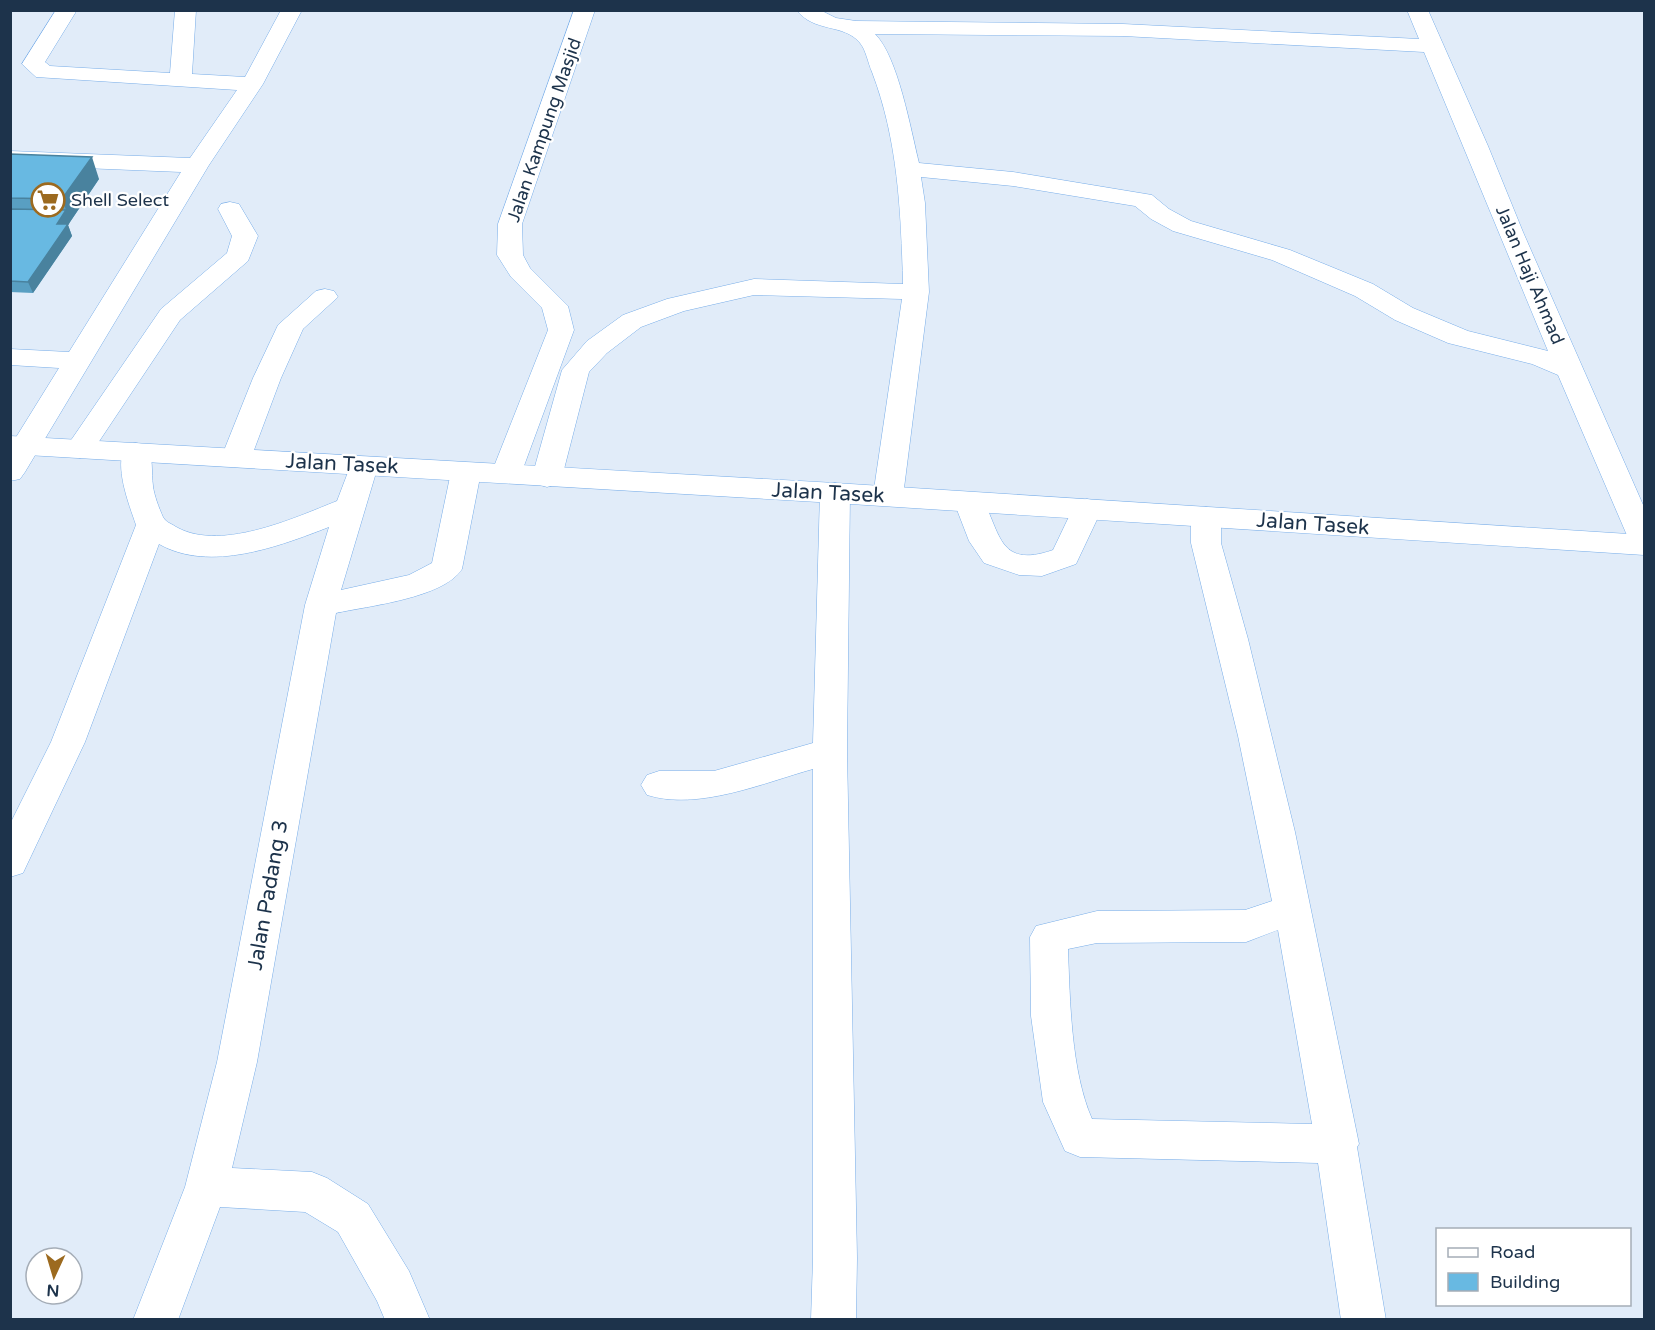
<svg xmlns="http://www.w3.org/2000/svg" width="1655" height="1330" font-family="'Varela Round',sans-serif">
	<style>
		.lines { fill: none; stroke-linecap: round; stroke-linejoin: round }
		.minor-casing { stroke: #77ade9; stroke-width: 1 }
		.major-casing { stroke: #77ade9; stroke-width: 1 }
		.minor { fill: #fff; fill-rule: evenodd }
		.major { fill: #fff; fill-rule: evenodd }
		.wall { fill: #599fc2 }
		.shaded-wall { fill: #49829e }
		.building { fill: #68b9e2; stroke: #49829e; stroke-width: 1.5 }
		.labels { text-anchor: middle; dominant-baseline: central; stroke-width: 4.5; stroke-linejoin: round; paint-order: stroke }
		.far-street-label { font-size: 18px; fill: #1d334b; stroke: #fff }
		.far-poi-label { font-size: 18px; fill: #1d334b; stroke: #fff; text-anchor: start }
		.street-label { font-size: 21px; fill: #1d334b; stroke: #fff }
	</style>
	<rect width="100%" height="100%" fill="#e1ecf9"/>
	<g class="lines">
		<g class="minor-casing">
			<g id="minor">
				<polygon points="56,10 77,10 45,62 50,66 170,73 175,10 196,10 192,74 245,77 281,10 302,10 263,84 209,165 25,472 20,479 10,481 10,447 59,368 10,365 10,349 69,352 181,172 10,165 10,151 190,158 237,90 36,77 22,64"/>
				<polygon points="574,10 595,10 522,224 523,255 530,268 568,306 574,330 521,474 516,481 506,483 496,481 491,474 548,330 542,308 511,277 497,255 498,224"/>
				<path d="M797,10H820L836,18L856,21L1123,24L1419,39L1407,10H1428L1488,146L1523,232L1644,507V550L1633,547L1629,540L1558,375L1532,364L1448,343L1395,320L1355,296L1272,260L1173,231L1151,219L1135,206L1013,186L921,177L925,203L929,292L903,496L899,503L888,506L877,503L873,496L902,299L754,295L684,311L641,327L607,353L589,372L562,477L557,484L547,487L537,484L532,477L562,370L587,341L623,315L667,299L754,279L903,284C901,212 898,140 872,72C868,63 866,50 860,43C844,23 813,33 797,10ZM875,34L1123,36L1424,52L1548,351L1468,331L1413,308L1373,284L1290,250L1191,221L1169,209L1152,195L1013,172L919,163C911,131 898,56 875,34Z"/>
				<polygon points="230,202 239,204 258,236 248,261 180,320 90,455 80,458 70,455 65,449 161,309 227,253 232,236 218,209 221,204"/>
				<polygon points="325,289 334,291 338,297 303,329 281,378 251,458 246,465 236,467 226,465 221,458 253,378 278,325 316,291"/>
				<path d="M136,443L146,445C154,457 151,472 153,486C154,495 159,508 163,517C165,521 169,523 173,525C217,554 294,518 337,501L353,459L363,457L373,459L378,466L341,590L409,575L432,563L451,472L456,465L466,463L476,465L481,472L462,569C444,598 368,606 336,613L257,1062L232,1168L312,1172L327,1178L368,1204L409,1271L430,1320H385L377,1301L338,1232L305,1212L220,1207L178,1320H133L185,1187L217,1062L305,605L329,527C280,546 210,573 159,544L85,742L23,873L10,877V824L51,742L136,525C129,504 113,465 126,445Z"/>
				<path d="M835,483L846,486L850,493L847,751L857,1258L856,1320H811L813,1258V769C763,783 698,811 647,795L641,785L647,775L659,771H714L813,743L820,493L824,486Z"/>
				<path d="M969,492L980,495C1001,529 996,570 1053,550L1076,502L1087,499L1098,502L1102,509L1076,564L1042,576L1019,575L984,563L969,541L954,502L958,495Z"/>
				<path d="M1206,507L1217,510L1221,517V543L1248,639L1295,832L1359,1144L1357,1147L1386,1320H1341L1318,1163L1080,1157L1065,1151L1043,1102L1031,1016L1030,937L1036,926L1097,911L1245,910L1272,901L1238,736L1191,543V517L1195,510ZM1278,930L1312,1124L1092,1119C1071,1071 1070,1001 1068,949L1097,943L1246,942Z"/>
			</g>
		</g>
		<g class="major-casing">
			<polygon id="major" points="10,436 835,483 1644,535 1644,555 835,503 10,454"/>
		</g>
		<use href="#minor" class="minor"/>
		<use href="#major" class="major"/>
	</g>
	<polygon class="wall" points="10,154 99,179 68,225 72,236 33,293 10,292"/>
	<polygon class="shaded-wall" points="92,157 99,179 68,225 72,236 33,293 28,282 57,224 66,210 62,199"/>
	<g class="building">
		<polygon points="10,154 92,157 62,199 10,198"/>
		<polygon points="10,209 66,210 57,224 68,224 28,282 10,281"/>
	</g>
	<defs>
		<g id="supermarket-ring" transform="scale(1.725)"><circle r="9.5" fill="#fff" stroke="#9c6a1f" stroke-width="1.5"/><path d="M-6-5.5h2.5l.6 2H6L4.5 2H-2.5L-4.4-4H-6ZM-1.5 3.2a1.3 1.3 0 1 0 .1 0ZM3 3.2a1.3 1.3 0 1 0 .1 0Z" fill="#9c6a1f"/></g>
	</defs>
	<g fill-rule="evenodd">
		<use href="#supermarket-ring" x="48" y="200"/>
	</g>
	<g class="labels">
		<g class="far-street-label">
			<text transform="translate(544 130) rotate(-71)">Jalan Kampung Masjid</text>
			<text transform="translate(1530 275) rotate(67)">Jalan Haji Ahmad</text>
		</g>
		<g class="far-poi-label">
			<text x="71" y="200">Shell Select</text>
		</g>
		<g class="street-label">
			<text transform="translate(342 464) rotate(3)">Jalan Tasek</text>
			<text transform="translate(828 493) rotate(3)">Jalan Tasek</text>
			<text transform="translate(1313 524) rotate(4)">Jalan Tasek</text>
			<text transform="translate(268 895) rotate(-80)">Jalan Padang 3</text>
		</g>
	</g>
	<rect width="1655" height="1330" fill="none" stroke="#1d334b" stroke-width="24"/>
	<rect x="1436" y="1228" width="195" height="78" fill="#ffffff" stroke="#a5adb7" stroke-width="1.5"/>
	<rect x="1448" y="1248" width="30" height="9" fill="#ffffff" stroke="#a5adb7" stroke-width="1.5"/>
	<text x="1490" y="1258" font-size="18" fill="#1d334b">Road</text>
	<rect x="1448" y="1273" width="30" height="18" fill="#68b9e2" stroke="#a5adb7" stroke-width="1.5"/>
	<text x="1490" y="1288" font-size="18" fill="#1d334b">Building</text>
	<g transform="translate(54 1276) rotate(184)"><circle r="28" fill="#ffffff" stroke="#a5adb7" stroke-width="1.5"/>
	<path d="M0-4.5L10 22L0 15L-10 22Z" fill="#9c6a1f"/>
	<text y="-9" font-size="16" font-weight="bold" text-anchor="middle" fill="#1d334b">N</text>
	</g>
</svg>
